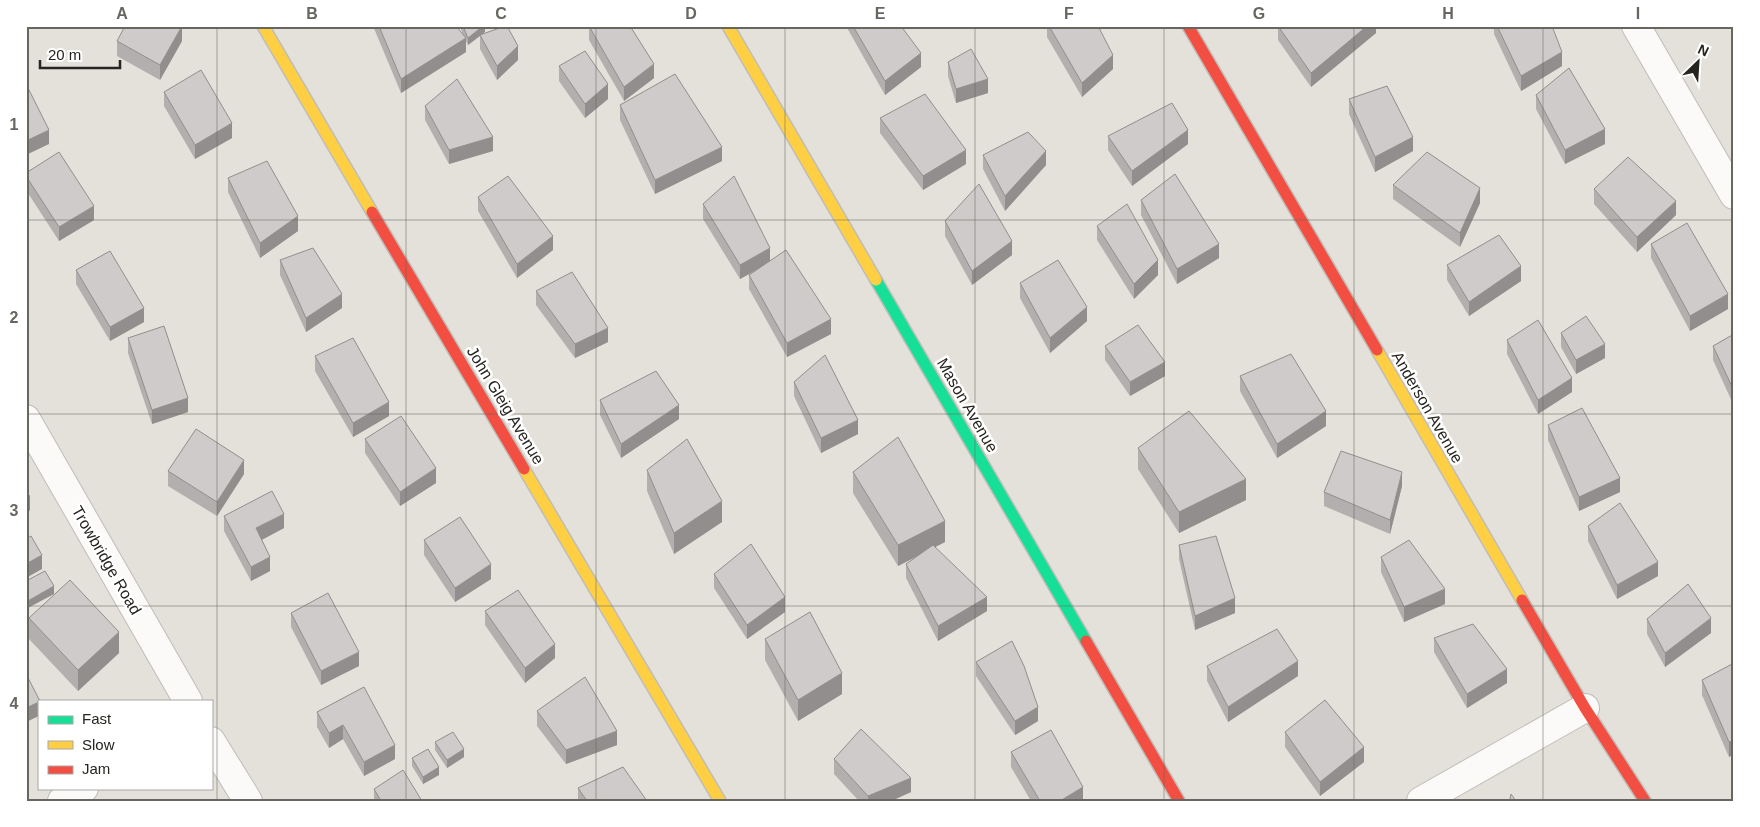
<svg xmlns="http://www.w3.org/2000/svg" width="1760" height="827" viewBox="0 0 1760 827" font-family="Arial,sans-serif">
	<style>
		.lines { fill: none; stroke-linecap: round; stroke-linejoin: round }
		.street-casing { stroke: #bfbdb8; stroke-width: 30 }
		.fast-casing { stroke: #bfbdb8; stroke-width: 14 }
		.slow-casing { stroke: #bfbdb8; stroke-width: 14 }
		.jam-casing { stroke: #bfbdb8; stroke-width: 14 }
		.street { stroke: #fbfaf9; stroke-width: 28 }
		.fast { stroke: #16e098; stroke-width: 11 }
		.slow { stroke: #ffcf43; stroke-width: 11 }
		.jam { stroke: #f24e42; stroke-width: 11 }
		.wall { fill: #b2afae }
		.shaded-wall { fill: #918e8d }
		.building { fill: #cfcbca; stroke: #918e8d }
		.grid { fill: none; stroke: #686660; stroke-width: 1; stroke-opacity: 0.55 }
		.labels { text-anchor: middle; stroke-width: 5; stroke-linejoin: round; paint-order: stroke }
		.street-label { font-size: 16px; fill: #26241f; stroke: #fff }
		.neatline { fill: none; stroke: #686660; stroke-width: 2 }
		.grid-label { font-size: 16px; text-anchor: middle; font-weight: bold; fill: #686660 }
	</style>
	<rect width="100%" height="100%" fill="#e3e1da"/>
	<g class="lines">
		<g class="street-casing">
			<path id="street" d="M1636,26L1734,195
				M26,419L188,701
				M211,741L248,801
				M62,801L84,788
				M1421,801L1585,708"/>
		</g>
		<g class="fast-casing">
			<path id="fast" d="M876,280L1086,641"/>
		</g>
		<g class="slow-casing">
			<path id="slow" d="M263,26L372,212
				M728,26L876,280
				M1377,350L1522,600
				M524,469L720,801"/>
		</g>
		<g class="jam-casing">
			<path id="jam" d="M1188,26L1377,350
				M372,212L524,469
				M1522,600L1585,708L1645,801
				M1086,641L1179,801"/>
		</g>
		<use href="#street" class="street"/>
		<use href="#fast" class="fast"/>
		<use href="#slow" class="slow"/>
		<use href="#jam" class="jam"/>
	</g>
	<path class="wall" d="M373,26H456L463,35L460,26H485V32L481,35L518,60L497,80L480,49V36L468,45L466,41V52L401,93Z
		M589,26H630L654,78L624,101L589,40Z
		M846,26H901L921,67L885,95Z
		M1047,26H1098L1113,69L1082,97L1047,37Z
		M1278,26H1376V33L1311,87L1278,40Z
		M1494,26H1552L1562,66L1521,91L1494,34Z
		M117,41H182L160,80L117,56Z
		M948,62L988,93L956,103L948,76Z
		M559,66L608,99L585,118L559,81Z
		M164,92L232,138L195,159L164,106Z
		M1536,95L1605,144L1565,164L1536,109Z
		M1349,99L1413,151L1375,172L1349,114Z
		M620,105L722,161L655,194L620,120Z
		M425,106L493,151L449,164L425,120Z
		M880,118L966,164L923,190L880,133Z
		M1108,136L1188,144L1132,186L1108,150Z
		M983,155L1046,165L1005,211L983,169Z
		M26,173L94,220L59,241L26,190Z
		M228,178L298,231L260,258L228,192Z
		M1393,185L1480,203L1460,247L1393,199Z
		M1594,189L1676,215L1637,252L1594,204Z
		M478,197L553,250L517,278L478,211Z
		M1141,200L1219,258L1177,284L1141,215Z
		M703,204L770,261L831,334L787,357L749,289V275L755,271L740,279L703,219Z
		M945,221L1012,255L972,285L945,236Z
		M1097,226L1158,275L1134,299L1097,240Z
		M1651,244L1728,309L1690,331L1651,258Z
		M280,260L342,308L306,332L280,275Z
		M1447,265L1521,281L1469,316L1447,280Z
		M76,270L144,322L110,341L76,284Z
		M1020,283L1087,321L1050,353L1020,298Z
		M536,291L608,342L575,358L536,305Z
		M1561,333L1605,358L1576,374L1561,347Z
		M1734,334V406L1713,360V346Z
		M128,338L188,412L152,424L128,353Z
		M1507,340L1572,392L1538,414L1507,354Z
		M1105,346L1165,376L1130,396L1105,360Z
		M315,356L389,416L353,437L315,371Z
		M1240,376L1326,426L1277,458L1240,391Z
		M794,382L858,434L821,453L794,396Z
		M600,400L679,419L621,458L600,415Z
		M1548,425L1620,492L1579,511L1548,440Z
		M365,439L436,483L400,506L365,453Z
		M1138,448L1246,500L1179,533L1138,469Z
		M647,470L722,522L674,554L647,491Z
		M168,471L244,474L217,516L168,486Z
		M853,472L945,542L935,547L987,611L938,641L906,578V564L921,554L898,566L853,493Z
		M1402,486L1390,534L1324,506V492Z
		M224,516L284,528L261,540L270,571L251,581L224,531Z
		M1588,526L1658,576L1617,599L1588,541Z
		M424,540L491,579L455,602L424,555Z
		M1179,545L1235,613L1195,630L1179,559Z
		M1381,557L1445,604L1404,622L1381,572Z
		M714,574L785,612L747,639L714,588Z
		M485,611L555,658L525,683L485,625Z
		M291,613L359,666L321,685L291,627Z
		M29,618L119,653L78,691L29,639Z
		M1647,619L1711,633L1665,667L1647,634Z
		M1434,638L1507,683L1467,708L1434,652Z
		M765,639L842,694L798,721L765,660Z
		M976,662L1038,721L1015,735L976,676Z
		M1734,663V754L1729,757L1702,695V680Z
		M1207,666L1298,676L1228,722L1207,681Z
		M364,687L395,759L364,776L343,739L329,748L317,727V712Z
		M537,711L617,745L566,764L537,726Z
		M1285,732L1364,762L1320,796L1285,747Z
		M435,742L464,757L447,768L435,750Z
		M1011,752L1083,801H1031L1011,767Z
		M412,758L439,775L423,784L412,766Z
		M834,759L911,792L891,801H859L834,774Z
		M578,788L647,801H578Z
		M374,789L422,801H374Z"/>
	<path class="shaded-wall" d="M182,26V41L160,80V65Z
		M483,26H485V32L468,45V38Z
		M1367,26H1376V33L1311,87V73Z
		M466,38V52L401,93V79Z
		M518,46V60L497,80V66Z
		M1562,52V66L1521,91V76Z
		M921,53V67L885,95V81Z
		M1113,55V69L1082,97V83Z
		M654,64V78L624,101V87Z
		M988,79V93L956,103V89Z
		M608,84V99L585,118V104Z
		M232,123V138L195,159V145Z
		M1605,129V144L1565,164V150Z
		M49,130V144L26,155V141Z
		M1188,130V144L1132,186V171Z
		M493,137V151L449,164V150Z
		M1413,137V151L1375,172V157Z
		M722,147V161L655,194V180Z
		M966,150V164L923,190V176Z
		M1046,151V165L1005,211V196Z
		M1480,188V203L1460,247V233Z
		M1676,201V215L1637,252V237Z
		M94,206V220L59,241V227Z
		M298,216V231L260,258V243Z
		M553,236V250L517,278V264Z
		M1012,241V255L972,285V271Z
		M1219,244V258L1177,284V269Z
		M770,248V262L740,279V265Z
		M1158,260V275L1134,299V284Z
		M1521,266V281L1469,316V302Z
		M342,294V308L306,332V318Z
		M1728,294V309L1690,331V316Z
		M1087,307V321L1050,353V338Z
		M144,308V322L110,341V327Z
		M831,319V334L787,357V343Z
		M608,328V342L575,358V344Z
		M1605,344V358L1576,374V360Z
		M1165,362V376L1130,396V382Z
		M1572,378V392L1538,414V400Z
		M188,398V412L152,424V410Z
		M389,402V416L353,437V423Z
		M679,405V419L621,458V444Z
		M1326,411V426L1277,458V444Z
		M858,420V434L821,453V438Z
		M244,460V474L217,516V502Z
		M436,468V483L400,506V492Z
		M1402,472V486L1390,534V520Z
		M1620,478V492L1579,511V497Z
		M1246,479V500L1179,533V512Z
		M30,496V510L26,516V502Z
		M722,501V522L674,554V533Z
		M284,514V528L256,543V528Z
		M945,521V542L898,566V545Z
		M42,555V569L26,578V564Z
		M270,557V571L251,581V567Z
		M1658,562V576L1617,599V585Z
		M491,564V579L455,602V588Z
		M54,586V594L26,609V602Z
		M1445,589V604L1404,622V607Z
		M785,597V612L747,639V625Z
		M987,597V611L938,641V626Z
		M1235,598V613L1195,630V616Z
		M1711,618V633L1665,667V653Z
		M119,632V653L78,691V670Z
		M555,644V658L525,683V668Z
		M359,652V666L321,685V671Z
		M1298,661V676L1228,722V707Z
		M1507,669V683L1467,708V694Z
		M842,673V694L798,721V700Z
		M39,702V716L26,722V708Z
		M1038,707V721L1015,735V721Z
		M343,725V739L329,748V733Z
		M617,731V745L566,764V750Z
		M1734,740V754L1729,757V742Z
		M395,745V759L364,776V762Z
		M1364,747V762L1320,796V782Z
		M464,749V757L447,768V760Z
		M439,767V775L423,784V777Z
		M911,778V792L891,801H868V796Z
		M1083,787V801H1060Z"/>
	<path class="building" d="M125,26H182L160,65L117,41Z
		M379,26H456L466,38L401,79Z
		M463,26H483L468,38Z
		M505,26H507L518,46L497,66L480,35Z
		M589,26H630L654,64L624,87Z
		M853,26H901L921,53L885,81Z
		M1049,26H1098L1113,55L1082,83Z
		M1278,26H1367L1311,73Z
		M1497,26H1552L1562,52L1521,76Z
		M971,49L988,79L956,89L948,62Z
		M585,51L608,84L585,104L559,66Z
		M1569,68L1605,129L1565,150L1536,95Z
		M201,70L232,123L195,145L164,92Z
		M675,74L722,147L655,180L620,105Z
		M457,79L493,137L449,150L425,106Z
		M26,84L49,130L26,141Z
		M1387,86L1413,137L1375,157L1349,99Z
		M925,94L966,150L923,176L880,118Z
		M1172,103L1188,130L1132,171L1108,136Z
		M1028,132L1046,151L1005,196L983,155Z
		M59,152L94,206L59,227L26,176V173Z
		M1427,152L1480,188L1460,233L1393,185Z
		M1628,157L1676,201L1637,237L1594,189Z
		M267,161L298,216L260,243L228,178Z
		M1175,174L1219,244L1177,269L1141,200Z
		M508,176L553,236L517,264L478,197Z
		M734,176L770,248L740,265L703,204Z
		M979,184L1012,241L972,271L945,221Z
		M1127,204L1158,260L1134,284L1097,226Z
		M1687,223L1728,294L1690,316L1651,244Z
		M1499,235L1521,266L1469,302L1447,265Z
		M313,248L342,294L306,318L280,260Z
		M786,250L831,319L787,343L749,275Z
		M110,251L144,308L110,327L76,270Z
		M1058,260L1087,307L1050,338L1020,283Z
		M572,272L608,328L575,344L536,291Z
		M1586,316L1605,344L1576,360L1561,333Z
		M1538,320L1572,378L1538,400L1507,340Z
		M1138,325L1165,362L1130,382L1105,346Z
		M164,326L188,398L152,410L128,338Z
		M1734,334V391L1713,346Z
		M353,338L389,402L353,423L315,356Z
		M1291,354L1326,411L1277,444L1240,376Z
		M825,355L858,420L821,438L794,382Z
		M656,371L679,405L621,444L600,400Z
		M1582,408L1620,478L1579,497L1548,425Z
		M1189,411L1246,479L1179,512L1138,448Z
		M401,416L436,468L400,492L365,439Z
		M196,429L244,460L217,502L168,471Z
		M898,437L945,521L898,545L853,472Z
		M687,439L722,501L674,533L647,470Z
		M1341,451L1402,472L1390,520L1324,492Z
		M272,491L284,514L256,528L270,557L251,567L224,516Z
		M26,494L30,496L26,502Z
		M1620,503L1658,562L1617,585L1588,526Z
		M460,517L491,564L455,588L424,540Z
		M31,536L42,555L26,564V539Z
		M1216,536L1235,598L1195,616L1179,545Z
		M1409,540L1445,589L1404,607L1381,557Z
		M751,544L785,597L747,625L714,574Z
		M933,545L987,597L938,626L906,564Z
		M45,571L54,586L26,602V581Z
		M70,580L119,632L78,670L29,618Z
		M1688,584L1711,618L1665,653L1647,619Z
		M518,590L555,644L525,668L485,611Z
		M328,593L359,652L321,671L291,613Z
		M810,612L842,673L798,700L765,639Z
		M1473,624L1507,669L1467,694L1434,638Z
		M1277,629L1298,661L1228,707L1207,666Z
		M1012,641L1024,666L1038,707L1015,721L976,662Z
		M1734,663V740L1729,742L1702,680Z
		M26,674L40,701H39V702L26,708Z
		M585,677L617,731L566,750L537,711Z
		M364,687L395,745L364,762L343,725L329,733L317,712Z
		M1325,700L1364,747L1320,782L1285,732Z
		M861,729L911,778L868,796L834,759Z
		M1051,730L1083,787L1060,801H1040L1011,752Z
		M453,732L464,749L447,760L435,742Z
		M428,749L439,767L423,777L412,758Z
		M623,767L647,801H587L578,788Z
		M403,770L422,801H381L374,789Z
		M1511,794L1516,801H1508L1510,799Z"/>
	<path class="grid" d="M217,26V801M406,26V801M596,26V801M785,26V801M975,26V801M1164,26V801M1354,26V801M1543,26V801M26,220H1734M26,414H1734M26,606H1734"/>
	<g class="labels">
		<g class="street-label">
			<text transform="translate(506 405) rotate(59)" y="6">John Gleig Avenue</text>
			<text transform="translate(968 405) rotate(60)" y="6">Mason Avenue</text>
			<text transform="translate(1428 407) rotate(60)" y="6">Anderson Avenue</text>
			<text transform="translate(107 560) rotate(60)" y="6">Trowbridge Road</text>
		</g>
	</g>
	<rect width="1760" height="827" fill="none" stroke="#ffffff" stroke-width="55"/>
	<rect x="38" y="700" width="175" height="90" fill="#ffffff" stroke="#a8a7a5"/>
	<rect x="48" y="716" width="25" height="8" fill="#16e098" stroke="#a8a7a5"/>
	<text x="82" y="724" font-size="15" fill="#26241f">Fast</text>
	<rect x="48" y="741" width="25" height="8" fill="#ffcf43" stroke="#a8a7a5"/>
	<text x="82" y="750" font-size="15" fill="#26241f">Slow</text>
	<rect x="48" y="766" width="25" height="8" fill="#f24e42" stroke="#a8a7a5"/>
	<text x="82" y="774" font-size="15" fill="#26241f">Jam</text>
	<g transform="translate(1698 62) rotate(25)" stroke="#ffffff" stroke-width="4" paint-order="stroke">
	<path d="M0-4L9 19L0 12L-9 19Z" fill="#26241f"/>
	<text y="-8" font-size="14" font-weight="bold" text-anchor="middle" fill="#26241f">N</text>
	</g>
	<path d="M40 60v8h80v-8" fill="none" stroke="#26241f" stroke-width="2.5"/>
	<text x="48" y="60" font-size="15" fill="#26241f" stroke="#ffffff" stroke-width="4" paint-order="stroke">20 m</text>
	<rect x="28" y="28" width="1704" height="772" class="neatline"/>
	<g class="grid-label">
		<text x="122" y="19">A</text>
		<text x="312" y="19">B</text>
		<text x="501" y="19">C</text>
		<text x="691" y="19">D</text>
		<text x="880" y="19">E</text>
		<text x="1069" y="19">F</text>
		<text x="1259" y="19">G</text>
		<text x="1448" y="19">H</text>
		<text x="1638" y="19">I</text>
		<text x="14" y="130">1</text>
		<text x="14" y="323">2</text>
		<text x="14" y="516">3</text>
		<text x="14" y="709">4</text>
	</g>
</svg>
